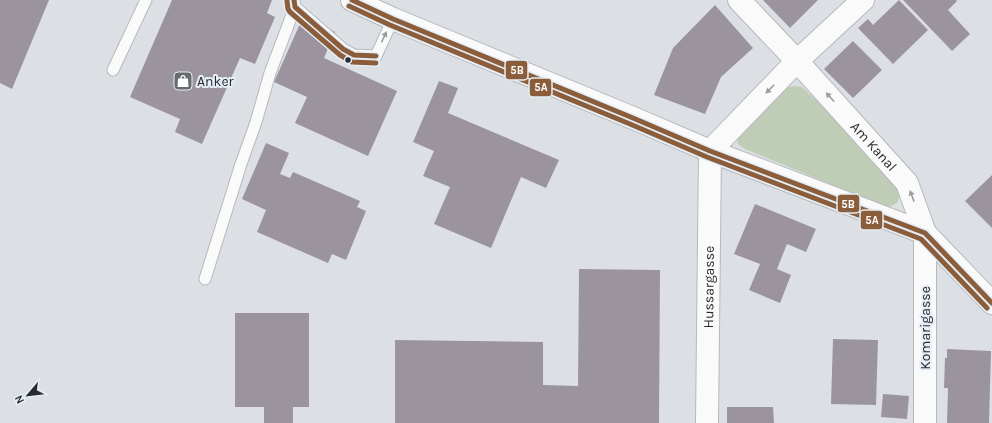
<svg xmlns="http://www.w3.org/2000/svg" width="992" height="423" viewBox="0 0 992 423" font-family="Karla,sans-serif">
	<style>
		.green { fill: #bfccb6 }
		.building { fill: #9b949e }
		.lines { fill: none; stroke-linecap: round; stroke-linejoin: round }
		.lane-casing { stroke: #b5b8bc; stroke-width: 13 }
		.street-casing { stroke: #b5b8bc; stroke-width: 24 }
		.lane { stroke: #fafafb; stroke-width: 11 }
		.street { stroke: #fafafb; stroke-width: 22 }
		.bus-1-casing { stroke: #e5eef6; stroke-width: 8 }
		.bus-2-casing { stroke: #e5eef6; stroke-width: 8 }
		.bus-1 { stroke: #8b5d3b; stroke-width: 5 }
		.bus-2 { stroke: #8b5d3b; stroke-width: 5 }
		.oneway { fill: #9c9d9f }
		.bus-dot { fill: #282b2e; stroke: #e5eef6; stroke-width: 1.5 }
		.labels { text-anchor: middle; stroke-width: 4; stroke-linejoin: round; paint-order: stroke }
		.poi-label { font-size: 14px; fill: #282b2e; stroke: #e5eef6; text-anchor: start }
		.street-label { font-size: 14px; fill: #282b2e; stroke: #e5eef6 }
		.line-badge { stroke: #e5eef6; stroke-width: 1.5 }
		.badge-label { font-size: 11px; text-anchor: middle; font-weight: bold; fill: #fff }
	</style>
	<rect width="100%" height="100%" fill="#dce0e5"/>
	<path class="green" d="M794,86L802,87L866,148L892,175L900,195L897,203L889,207L884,206L745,149L738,144L737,137L783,88Z"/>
	<path class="building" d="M0,0H49L12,89L0,83Z
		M172,0H272L267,13L275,17L255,64L240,58L202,144L175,132L180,119L130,97Z
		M763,0H818L790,28Z
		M899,0L928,30L893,64L858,28L868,19L873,25Z
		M903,0H956L957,1L948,10L970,34L952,51Z
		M715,5L753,48L721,77L705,114L654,95L673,48Z
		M303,17L335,32L324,58L397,91L368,156L295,123L307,97L274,82Z
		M853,41L882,70L853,98L824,69Z
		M439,81L458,88L448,113L559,160L546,188L521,177L491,248L434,224L450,187L423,176L434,151L413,142Z
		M266,143L289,153L280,174L290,178L293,172L360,201L357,207L366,211L346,260L332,254L328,263L257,232L266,210L242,199Z
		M992,175V228L965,201Z
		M755,204L816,229L806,252L787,244L777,269L791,275L780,303L749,290L760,264L734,254Z
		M579,269L660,270L659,423H395V340L543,342V385L578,386Z
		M235,313H309V407H293V423H264V407H235Z
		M833,339L878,340L876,405L831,404Z
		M947,349L991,351L989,423H947L948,388H944L945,358H947Z
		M883,394L909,396L907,419L881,417Z
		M727,407H773L774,423H727Z"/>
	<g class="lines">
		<g class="lane-casing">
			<path id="lane" d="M294,1L295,7L343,49L354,55L376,56L393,19
				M113,70L146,0
				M205,279L241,164L256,122L270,73L295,7"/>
		</g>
		<g class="street-casing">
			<g id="street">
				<path d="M352,0L393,19L633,118L710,151L925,233"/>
				<path id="s1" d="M739,0L797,61L907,183L925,233L992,303"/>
				<path id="s2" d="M707,423L710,151L797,61L863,0"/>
				<path d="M925,423V233"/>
			</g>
		</g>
		<use href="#lane" class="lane"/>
		<use href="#street" class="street"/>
		<g class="bus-1-casing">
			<path id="bus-1" d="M294,0L295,7L343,49L354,55L376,56
				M352,0L393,19L633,118L710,151L925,233L992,303"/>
		</g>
		<g class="bus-2-casing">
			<path id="bus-2" d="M287,1L288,9L290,12L340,55L352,62L376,63
				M349,6L390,25L630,124L707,157L921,239L987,308"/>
		</g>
		<use href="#bus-1" class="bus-1"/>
		<use href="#bus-2" class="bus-2"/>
	</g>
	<defs><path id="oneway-solid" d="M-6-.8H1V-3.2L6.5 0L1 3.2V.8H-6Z"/></defs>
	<g class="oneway">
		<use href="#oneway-solid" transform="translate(384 37) rotate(-65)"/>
		<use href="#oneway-solid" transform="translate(770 89) rotate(134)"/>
		<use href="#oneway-solid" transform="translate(830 97) rotate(-132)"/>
		<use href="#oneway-solid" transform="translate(912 196) rotate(-110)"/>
	</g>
	<defs>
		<g id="shop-square" transform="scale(1)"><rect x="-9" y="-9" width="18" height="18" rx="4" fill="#676a6e" stroke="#e5eef6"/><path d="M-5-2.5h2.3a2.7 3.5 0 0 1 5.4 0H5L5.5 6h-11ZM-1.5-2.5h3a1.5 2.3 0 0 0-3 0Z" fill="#fff"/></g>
	</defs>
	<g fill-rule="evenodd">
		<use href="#shop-square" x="183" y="81"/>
	</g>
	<circle class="bus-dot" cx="348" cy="60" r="3.5"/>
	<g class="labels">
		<g class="poi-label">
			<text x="197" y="86">Anker</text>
		</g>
		<g class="street-label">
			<text dy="5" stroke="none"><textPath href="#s1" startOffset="199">Am Kanal</textPath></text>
			<text dy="5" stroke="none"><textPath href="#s2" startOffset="136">Hussargasse</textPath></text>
			<text transform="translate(925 328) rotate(-90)" y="5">Komarigasse</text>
		</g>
	</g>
	<g class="line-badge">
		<rect x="505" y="60" width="23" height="20" rx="4" fill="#8b5d3b"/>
		<rect x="529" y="78" width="23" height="19" rx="4" fill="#8b5d3b"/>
		<rect x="837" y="194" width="23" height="19" rx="4" fill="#8b5d3b"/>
		<rect x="860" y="210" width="23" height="20" rx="4" fill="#8b5d3b"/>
	</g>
	<g class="badge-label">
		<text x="517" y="74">5B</text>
		<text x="541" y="91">5A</text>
		<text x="848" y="208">5B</text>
		<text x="872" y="224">5A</text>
	</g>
	<g transform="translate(28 395) rotate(242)" stroke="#e5eef6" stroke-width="3" paint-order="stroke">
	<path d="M0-3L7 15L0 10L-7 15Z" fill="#282b2e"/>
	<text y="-6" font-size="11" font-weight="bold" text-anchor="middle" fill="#282b2e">N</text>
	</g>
</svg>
